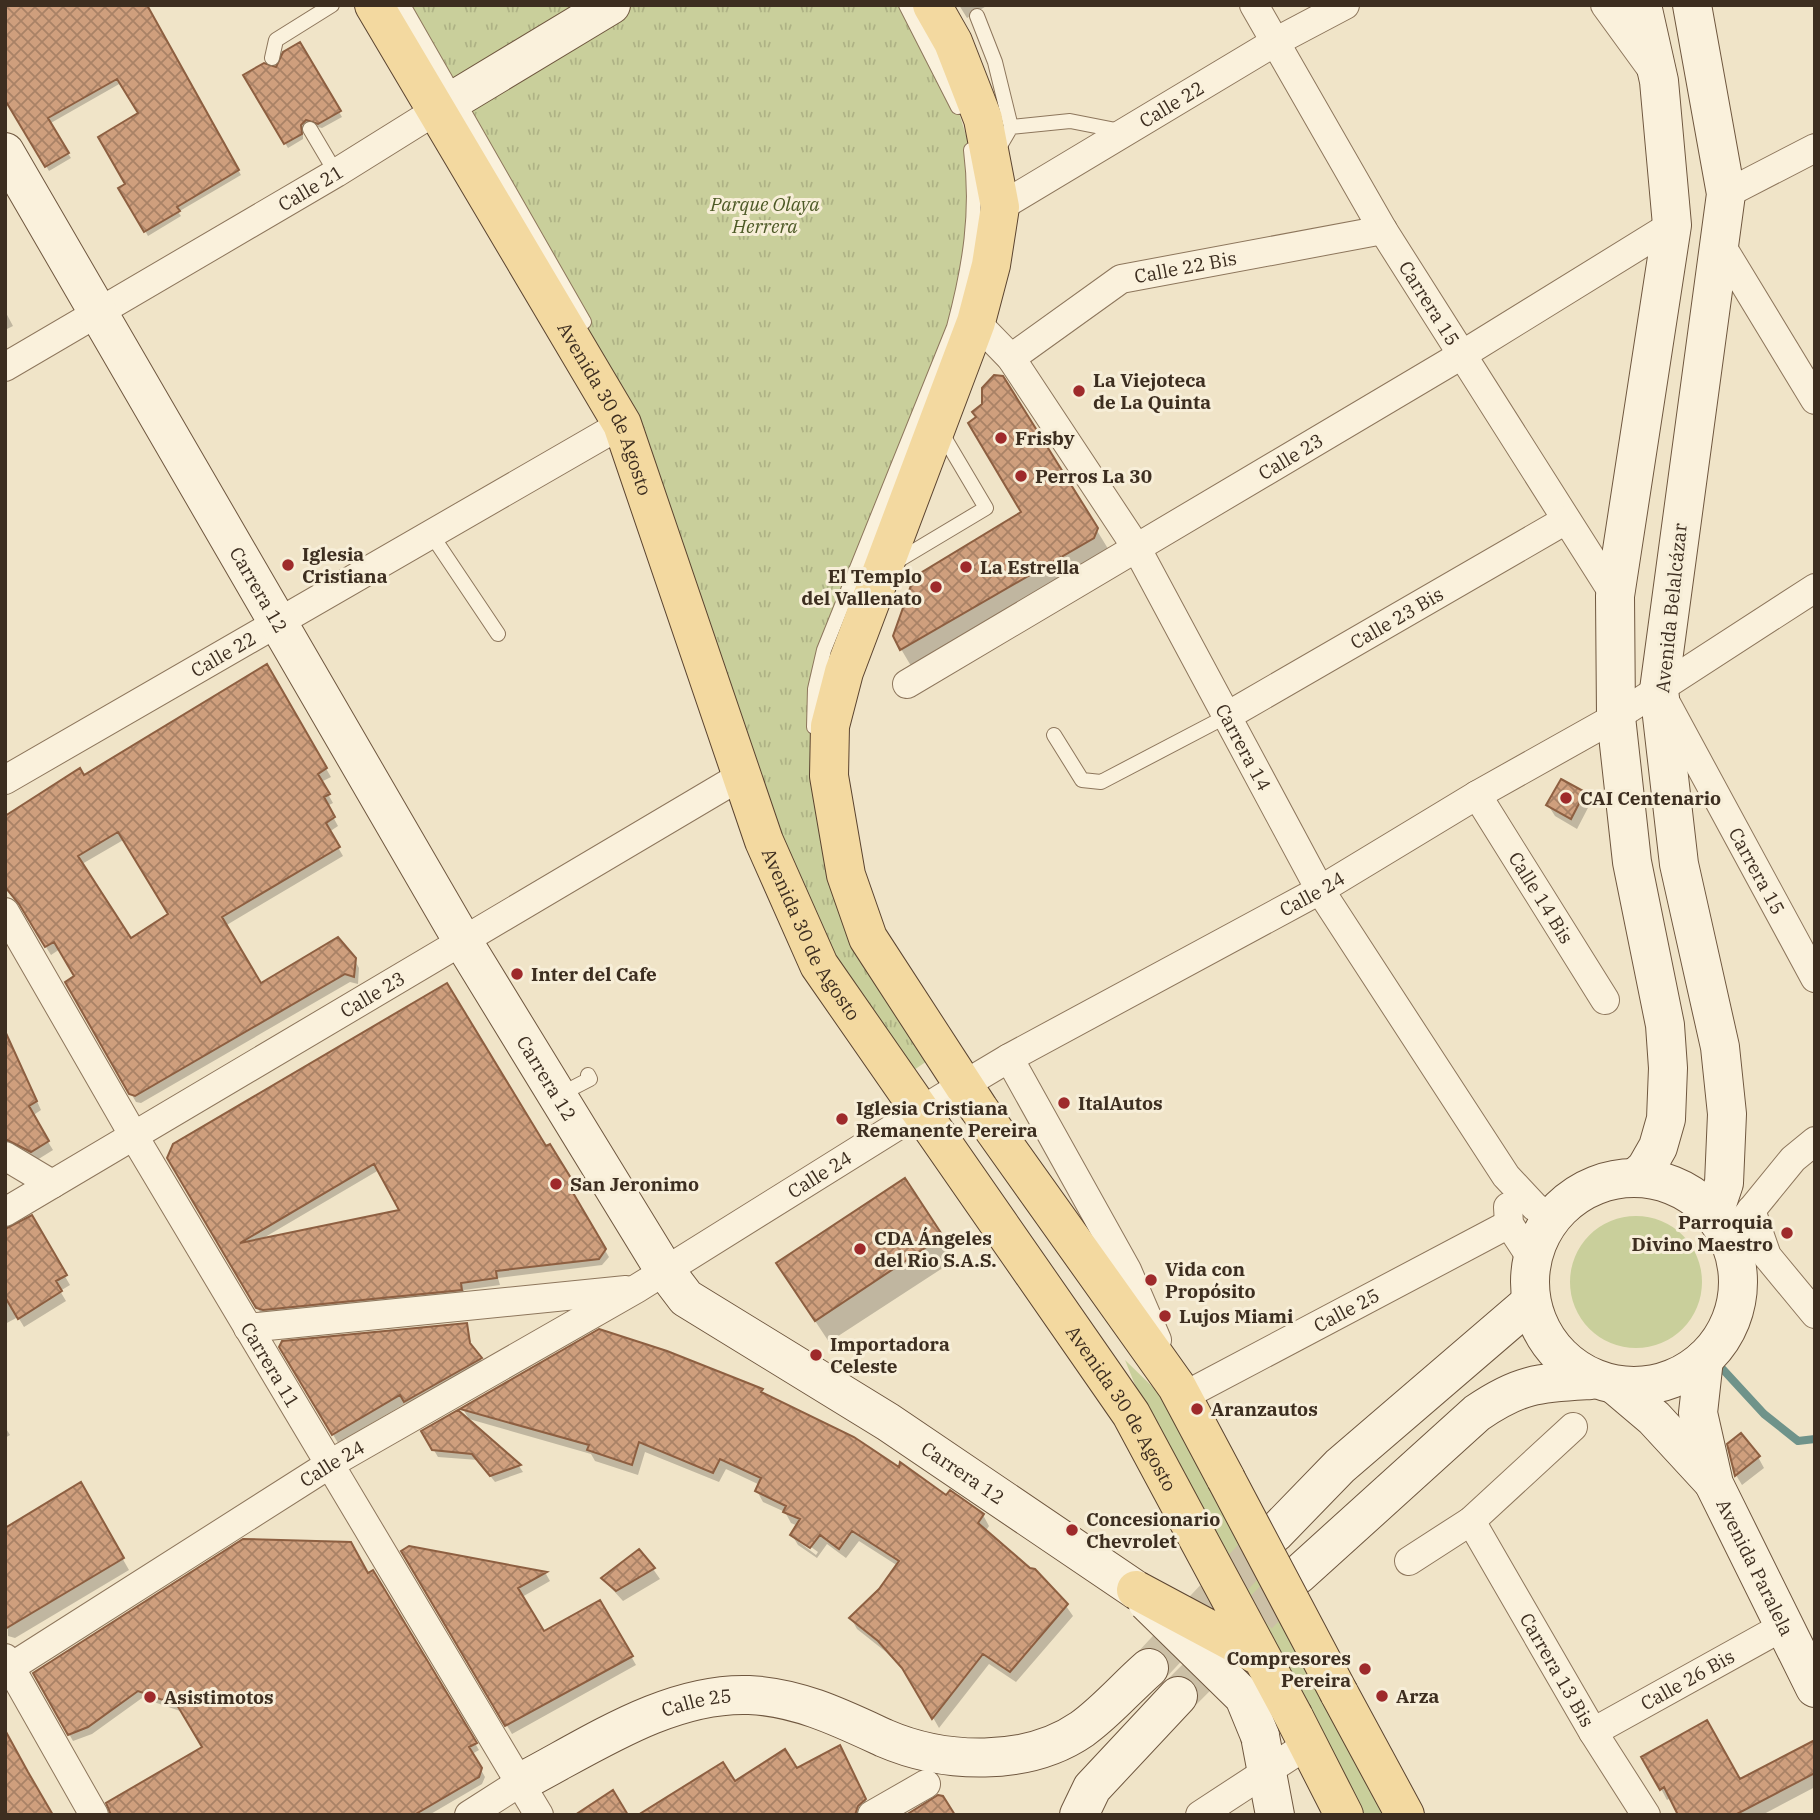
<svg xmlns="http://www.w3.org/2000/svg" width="1820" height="1820" viewBox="0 0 1820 1820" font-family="'IBM Plex Serif',serif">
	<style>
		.grass { fill: #c9cf9b }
		.park { fill: url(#park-tufts) }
		.shadow { fill: #0003; fill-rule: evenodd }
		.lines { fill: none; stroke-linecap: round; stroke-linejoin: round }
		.stream { stroke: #6f938a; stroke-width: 8 }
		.building { fill: url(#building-cross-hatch); stroke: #8d5f41; stroke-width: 2; fill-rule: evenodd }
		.secondary-tunnel { stroke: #ccc0a6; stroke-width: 38; stroke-dasharray: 38 19; stroke-linecap: butt }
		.lane-casing { stroke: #8d765c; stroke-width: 16 }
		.street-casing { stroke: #8d765c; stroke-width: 30 }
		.secondary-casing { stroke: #6f573f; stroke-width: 40 }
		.primary-casing { stroke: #5b4430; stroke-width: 40 }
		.lane { stroke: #faf1dc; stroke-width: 14 }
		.street { stroke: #faf1dc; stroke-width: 28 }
		.secondary { stroke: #faf1dc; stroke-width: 38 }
		.primary { stroke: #f3d9a0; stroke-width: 38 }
		.secondary-bridge-casing { stroke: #6f573f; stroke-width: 40; stroke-linecap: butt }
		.primary-bridge-casing { stroke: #5b4430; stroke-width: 40; stroke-linecap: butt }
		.secondary-bridge { stroke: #faf1dc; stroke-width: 38 }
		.primary-bridge { stroke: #f3d9a0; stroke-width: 38 }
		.poi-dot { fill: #9e2a2b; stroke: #f7eed8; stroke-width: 2.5 }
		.labels { text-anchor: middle; stroke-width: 6; stroke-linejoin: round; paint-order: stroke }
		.street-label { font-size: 19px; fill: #3d2e20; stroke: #f7eed8 }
		.park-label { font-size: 19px; font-style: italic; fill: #4d5a26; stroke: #f7eed8 }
		.poi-label { font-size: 19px; font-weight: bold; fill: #3d2e20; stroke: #f7eed8; text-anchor: start }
	</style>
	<defs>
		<pattern id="park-tufts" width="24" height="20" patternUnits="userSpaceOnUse" patternTransform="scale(1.75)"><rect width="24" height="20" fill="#c9cf9b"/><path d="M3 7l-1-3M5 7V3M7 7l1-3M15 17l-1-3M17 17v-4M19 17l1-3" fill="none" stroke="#aeb285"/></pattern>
		<pattern id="building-cross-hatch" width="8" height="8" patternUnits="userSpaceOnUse" patternTransform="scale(1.75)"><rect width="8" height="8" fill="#cf9f7d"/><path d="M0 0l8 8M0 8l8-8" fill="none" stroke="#a98266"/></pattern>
	</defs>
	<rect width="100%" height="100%" fill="#f0e4c8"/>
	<path class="grass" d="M1570 1282a66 66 0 1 1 132 0a66 66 0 1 1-132 0Z
		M1125,1360L1163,1397L1387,1815H1359L1144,1407Z"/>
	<path class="park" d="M403,5H906L952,91L971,151L968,272L824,650L812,771L930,1059L911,1072L832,958L801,891L640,421Z"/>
	<path class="shadow" d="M145,5L241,175L178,212L181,216L148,236L121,188L127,184L140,114L121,83L49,124L71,158L49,171L5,96Z
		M959,5H988L967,18Z
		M299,45L342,117L322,128L309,125L303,130V139L288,148L245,76L276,69Z
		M5,311L13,326L5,330Z
		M1096,529L1110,552L914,671L901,649Z
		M266,667L331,777L321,782L333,803L327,806L338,826L329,832L343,856L225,926L260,986L354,959L359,968L358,984L350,982L141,1103L136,1102L67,983L77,976L60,949L51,955L5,882L55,788L54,785L80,770L84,777ZM125,839L171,915L131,941L82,864Z
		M1584,793L1590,804L1577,829L1555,816L1548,805Z
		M5,1054L23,1071L41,1110L32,1116L53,1150L37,1160L5,1145Z
		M549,1147L577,1190L571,1194L609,1257L602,1265L498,1278L500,1285L464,1290L465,1296L261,1314L169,1158ZM379,1170L402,1212L260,1240Z
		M905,1180L955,1260L829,1342L792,1286Z
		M31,1218L70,1285L60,1291L66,1301L24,1327L18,1317L5,1324V1230Z
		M466,1325L473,1350L486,1367L410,1410L406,1403L338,1443L281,1347Z
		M762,1391L765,1396L983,1515L989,1526L985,1532L1066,1606L1073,1616L1016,1682L989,1664L939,1728L911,1679L886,1652L857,1629L851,1618L881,1590L898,1566L859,1541L846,1558L827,1544L817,1558L798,1545L792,1535L798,1526L791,1523L785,1512L763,1502L757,1491L760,1485L726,1469L719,1482L645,1452L638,1475L595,1461L591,1454L469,1419L463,1409ZM799,1538L818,1552L816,1555L799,1542Z
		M458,1412L519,1466L523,1472L495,1482L478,1460L438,1457L423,1432Z
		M5,1427L10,1435L5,1438Z
		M1729,1445L1758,1457L1764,1468L1742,1485L1736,1475Z
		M80,1484L129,1570L15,1638L8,1636L5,1529Z
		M409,1548L546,1574L550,1581L522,1597L544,1633L600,1602L636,1665L512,1734L403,1552Z
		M653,1569L660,1579L623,1601L603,1579Z
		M373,1572L479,1750L472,1754L485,1777L482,1784L429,1815H257L204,1748L183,1712L142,1698L92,1734L73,1741L35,1674Z
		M845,1756L870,1810L864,1815H640L734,1784Z
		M1815,1756V1787L1762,1815H1680L1671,1798L1667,1800L1644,1757L1740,1782Z"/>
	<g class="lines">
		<path class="stream" d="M1717,1363L1764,1414L1798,1441L1815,1439"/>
	</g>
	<path class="building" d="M5,5H147L239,170L177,207L180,211L144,232L118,188L125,184L98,137L138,113L117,79L48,118L69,153L45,167L5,100Z
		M300,42L341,111L318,124L306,120L301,125L302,134L284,144L243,75L264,63L276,67L283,52Z
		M994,375L1003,376L1098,528L1094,538L900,650L893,636L914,577L1021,512L968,423L976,417L972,412L982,404V388Z
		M267,664L327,768L318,774L330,794L324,797L335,817L326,823L340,847L222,917L261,983L338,937L356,958L354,977L345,974L135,1096L129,1094L65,982L74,976L54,942L45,947L19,904L5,887V816L80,768L84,775ZM118,832L168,914L131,938L78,856Z
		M1561,779L1585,792L1571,819L1546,805Z
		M447,983L546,1146L550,1144L574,1183L569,1186L606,1249L599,1259L496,1271L497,1278L461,1283L462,1290L263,1310L256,1308L167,1158L173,1144ZM374,1164L399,1210L240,1243Z
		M5,1031L37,1101L29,1106L49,1141L31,1152L5,1139Z
		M905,1178L943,1236L815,1321L776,1263Z
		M32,1215L67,1275L56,1281L62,1291L18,1319L5,1297V1229Z
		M467,1323L470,1343L482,1358L404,1402L400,1395L332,1435L279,1347L282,1341Z
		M599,1329L667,1351L763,1389L761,1392L854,1437L899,1467L900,1462L946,1495L950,1490L984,1514L978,1523L1030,1568L1035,1569L1068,1604L1010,1672L983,1654L932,1719L902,1668L878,1641L849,1618L879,1589L899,1561L852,1531L839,1549L820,1535L810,1548L790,1535L800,1519L783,1512L786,1506L755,1491L761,1478L720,1459L713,1473L639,1442L632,1465L587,1450L589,1445L460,1409Z
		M458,1410L521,1465L490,1476L472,1454L432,1450L421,1431Z
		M1741,1433L1760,1456L1735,1476L1727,1444Z
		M81,1482L124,1558L5,1629V1528Z
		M243,1539L351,1542L368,1573L373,1570L477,1743L469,1747L482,1768L479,1777L414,1815H111L106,1803L202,1747L177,1705L138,1691L88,1727L68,1735L33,1673Z
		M409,1546L547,1572L518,1588L544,1631L600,1600L633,1656L505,1726L401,1551Z
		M639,1549L655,1568L616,1591L601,1578Z
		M1707,1720L1740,1779L1815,1740V1773L1735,1815H1678L1664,1787L1660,1790L1641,1757Z
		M5,1730L28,1772L53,1815H5Z
		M840,1745L866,1799L858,1806L855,1815H638L723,1762L735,1781L785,1749L797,1768Z
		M613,1790L628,1815H575Z
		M938,1795L943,1796L955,1815H906Z"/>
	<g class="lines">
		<path class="secondary-tunnel" d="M1149,1668L1275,1533
			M1178,1696L1298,1575"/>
		<g class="lane-casing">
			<path id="lane" d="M403,5L584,322
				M906,5L958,107
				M977,16L995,62L1011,127L997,151
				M272,58L276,40L332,5
				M1011,127L1070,121L1121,131
				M310,129L336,173
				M431,534L498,634
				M894,563L986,508L941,432
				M814,727L815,689L824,650L954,327C970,267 979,212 971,150
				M1054,735L1082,780L1101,782L1227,716
				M559,1095L590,1079L588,1075"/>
		</g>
		<g class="street-casing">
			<g id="street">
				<path id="s1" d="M1254,5L1383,230L1615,596"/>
				<path d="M1605,5L1653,71"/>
				<path d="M1726,194L1815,148"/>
				<path id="s2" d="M1000,207L1275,42L1345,5"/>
				<path d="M1721,245L1815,400"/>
				<path id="s3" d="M976,322L1011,358L1136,547L1320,890L1506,1176L1535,1207L1554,1218"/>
				<path id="s4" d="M1011,358L1121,279L1383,230"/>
				<path id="s5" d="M5,367L336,173L437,110"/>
				<path id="s6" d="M907,684L1460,356L1672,225"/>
				<path id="s7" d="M1666,703L1815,978"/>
				<path id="s8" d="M1227,716L1566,520"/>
				<path id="s9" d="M5,780L622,424"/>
				<path id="s10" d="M1477,795L1605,1000"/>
				<path id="s11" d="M5,912L135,1138L539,1815"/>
				<path d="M1009,1058L1127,1270L1157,1340"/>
				<path d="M5,1156L52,1184"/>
				<path d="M1508,1207L1509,1224L1530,1256"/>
				<path d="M1751,1210L1767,1256L1815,1314"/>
				<path id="s12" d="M5,1212L741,776"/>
				<path d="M1731,1235L1793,1159L1815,1141"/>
				<path d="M248,1328L626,1290"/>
				<path id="s13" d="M1182,1397L1509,1224"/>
				<path id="s14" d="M1471,1521L1593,1732L1646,1815"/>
				<path d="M1409,1561L1471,1521L1573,1427"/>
				<path d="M5,1658L94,1815"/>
				<path id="s15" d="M11,1667L330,1464L636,1289L942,1098L1009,1058L1320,890L1477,795L1616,717L1815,588"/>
				<path id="s16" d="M1593,1732L1784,1626"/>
				<path d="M469,1815L519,1783"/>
				<path d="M872,1815L926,1784"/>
				<path d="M1200,1815L1307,1745"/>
			</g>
		</g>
		<g class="secondary-casing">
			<g id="secondary">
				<path d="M1692,5L1726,194L1659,690L1679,864L1720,1047L1727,1114L1724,1183L1715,1210"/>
				<path d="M437,110L611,5"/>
				<path id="s17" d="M5,152L462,940L661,1265L686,1298L888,1422L1136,1590"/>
				<circle cx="1634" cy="1282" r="104"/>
				<path d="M1635,1178L1646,1168L1658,1147L1666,1119L1668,1068L1665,1025L1632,862L1616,717L1615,596L1672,225L1659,81L1642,5"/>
				<path id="s18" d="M1704,1359L1698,1413L1714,1484L1815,1688"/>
				<path d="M1615,1385L1654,1418L1713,1482"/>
				<path d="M1275,1533L1340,1466L1531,1302"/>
				<path d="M1298,1575L1477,1413C1521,1383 1539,1383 1591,1380"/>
				<path d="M1260,1736L1275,1815"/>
				<path id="s19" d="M519,1783C589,1747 667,1692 749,1695C798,1697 841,1718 884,1738C944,1764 1027,1767 1082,1729C1106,1712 1127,1687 1149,1668"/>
				<path d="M1079,1815L1092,1788L1178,1696"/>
			</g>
		</g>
		<g class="primary-casing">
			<g id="primary">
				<path id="s20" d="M374,5L622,424L764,841L819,965L1131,1414L1189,1522"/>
				<path d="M932,5L953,42L983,119L1000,207L991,265L976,322L844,672L830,726L829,776L846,875L868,938L979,1109L1177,1387L1226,1479"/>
				<path d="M1339,1693L1405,1815"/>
				<path d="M1294,1717L1344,1815"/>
			</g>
		</g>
		<use href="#lane" class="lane"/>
		<use href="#street" class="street"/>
		<use href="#secondary" class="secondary"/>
		<use href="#primary" class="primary"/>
		<g class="secondary-bridge-casing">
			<path id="secondary-bridge" d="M1147,1602L1244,1697L1260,1736"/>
		</g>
		<g class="primary-bridge-casing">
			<path id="primary-bridge" d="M1226,1479L1339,1693
				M1189,1522L1294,1717
				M1136,1590L1261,1657"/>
		</g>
		<use href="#secondary-bridge" class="secondary-bridge"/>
		<use href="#primary-bridge" class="primary-bridge"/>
	</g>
	<g class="poi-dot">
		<circle cx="1079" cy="391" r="7"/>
		<circle cx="1001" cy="438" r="7"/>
		<circle cx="1021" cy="476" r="7"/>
		<circle cx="288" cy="565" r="7"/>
		<circle cx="966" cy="567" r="7"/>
		<circle cx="936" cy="587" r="7"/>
		<circle cx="1566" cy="798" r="7"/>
		<circle cx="517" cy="974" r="7"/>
		<circle cx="1064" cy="1103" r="7"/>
		<circle cx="842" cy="1119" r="7"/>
		<circle cx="556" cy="1184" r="7"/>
		<circle cx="1787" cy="1233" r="7"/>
		<circle cx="860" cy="1249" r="7"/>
		<circle cx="1151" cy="1280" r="7"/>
		<circle cx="1165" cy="1316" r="7"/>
		<circle cx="816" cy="1355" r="7"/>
		<circle cx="1197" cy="1409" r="7"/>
		<circle cx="1072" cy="1530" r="7"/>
		<circle cx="1365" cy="1669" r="7"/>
		<circle cx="1382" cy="1696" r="7"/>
		<circle cx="150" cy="1697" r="7"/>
	</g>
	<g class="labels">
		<g class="street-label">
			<text dy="7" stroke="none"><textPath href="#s2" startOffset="200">Calle 22</textPath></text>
			<text dy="7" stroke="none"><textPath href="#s5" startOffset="354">Calle 21</textPath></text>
			<text dy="7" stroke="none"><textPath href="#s4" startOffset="201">Calle 22 Bis</textPath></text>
			<text dy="7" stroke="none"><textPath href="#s1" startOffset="346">Carrera 15</textPath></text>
			<text dy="7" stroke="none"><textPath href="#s20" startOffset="466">Avenida 30 de Agosto</textPath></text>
			<text dy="7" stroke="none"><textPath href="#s6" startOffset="446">Calle 23</textPath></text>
			<text dy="7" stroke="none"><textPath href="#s17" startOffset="506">Carrera 12</textPath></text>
			<text transform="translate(1671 608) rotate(-84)" y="7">Avenida Belalcázar</text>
			<text dy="7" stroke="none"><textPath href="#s8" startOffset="196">Calle 23 Bis</textPath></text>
			<text dy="7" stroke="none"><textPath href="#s9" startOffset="252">Calle 22</textPath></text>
			<text dy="7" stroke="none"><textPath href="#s3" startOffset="504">Carrera 14</textPath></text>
			<text dy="7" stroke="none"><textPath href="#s7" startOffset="191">Carrera 15</textPath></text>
			<text dy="7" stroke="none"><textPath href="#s15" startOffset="1514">Calle 24</textPath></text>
			<text dy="7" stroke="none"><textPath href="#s10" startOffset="121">Calle 14 Bis</textPath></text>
			<text dy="7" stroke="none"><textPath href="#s20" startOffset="1032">Avenida 30 de Agosto</textPath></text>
			<text dy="7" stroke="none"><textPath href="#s12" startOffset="427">Calle 23</textPath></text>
			<text dy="7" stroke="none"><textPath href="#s17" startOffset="1073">Carrera 12</textPath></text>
			<text dy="7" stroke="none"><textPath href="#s15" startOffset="947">Calle 24</textPath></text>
			<text dy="7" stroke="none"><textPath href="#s13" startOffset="186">Calle 25</textPath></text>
			<text dy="7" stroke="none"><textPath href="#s11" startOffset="525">Carrera 11</textPath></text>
			<text dy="7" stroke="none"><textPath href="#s20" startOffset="1600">Avenida 30 de Agosto</textPath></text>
			<text dy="7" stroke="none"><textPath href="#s15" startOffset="380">Calle 24</textPath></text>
			<text dy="7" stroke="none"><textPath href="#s17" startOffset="1661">Carrera 12</textPath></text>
			<text dy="7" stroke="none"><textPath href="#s18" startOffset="220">Avenida Paralela</textPath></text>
			<text dy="7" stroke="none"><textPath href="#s14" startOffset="172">Carrera 13 Bis</textPath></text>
			<text dy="7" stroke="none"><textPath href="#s16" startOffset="108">Calle 26 Bis</textPath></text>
			<text dy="7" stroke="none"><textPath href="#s19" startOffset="196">Calle 25</textPath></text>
		</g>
		<g class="park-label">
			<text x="765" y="211">Parque Olaya<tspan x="765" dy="22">Herrera</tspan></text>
		</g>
		<g class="poi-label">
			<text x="1093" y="387">La Viejoteca<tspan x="1093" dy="22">de La Quinta</tspan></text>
			<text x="1015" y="445">Frisby</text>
			<text x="1035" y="483">Perros La 30</text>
			<text x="302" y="561">Iglesia<tspan x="302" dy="22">Cristiana</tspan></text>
			<text x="980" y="574">La Estrella</text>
			<text x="922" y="583" text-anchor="end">El Templo<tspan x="922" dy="22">del Vallenato</tspan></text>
			<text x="1580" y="805">CAI Centenario</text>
			<text x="531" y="981">Inter del Cafe</text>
			<text x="1078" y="1110">ItalAutos</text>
			<text x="856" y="1115">Iglesia Cristiana<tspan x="856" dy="22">Remanente Pereira</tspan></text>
			<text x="570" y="1191">San Jeronimo</text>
			<text x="1773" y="1229" text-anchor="end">Parroquia<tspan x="1773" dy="22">Divino Maestro</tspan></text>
			<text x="874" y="1245">CDA Ángeles<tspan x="874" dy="22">del Rio S.A.S.</tspan></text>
			<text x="1165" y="1276">Vida con<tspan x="1165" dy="22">Propósito</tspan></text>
			<text x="1179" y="1323">Lujos Miami</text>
			<text x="830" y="1351">Importadora<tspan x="830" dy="22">Celeste</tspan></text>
			<text x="1211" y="1416">Aranzautos</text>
			<text x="1086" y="1526">Concesionario<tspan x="1086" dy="22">Chevrolet</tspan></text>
			<text x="1351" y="1665" text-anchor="end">Compresores<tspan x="1351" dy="22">Pereira</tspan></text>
			<text x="1396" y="1703">Arza</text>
			<text x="164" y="1704">Asistimotos</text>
		</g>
	</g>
	<rect width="1820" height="1820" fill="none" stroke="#3d2e20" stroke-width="14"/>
</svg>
